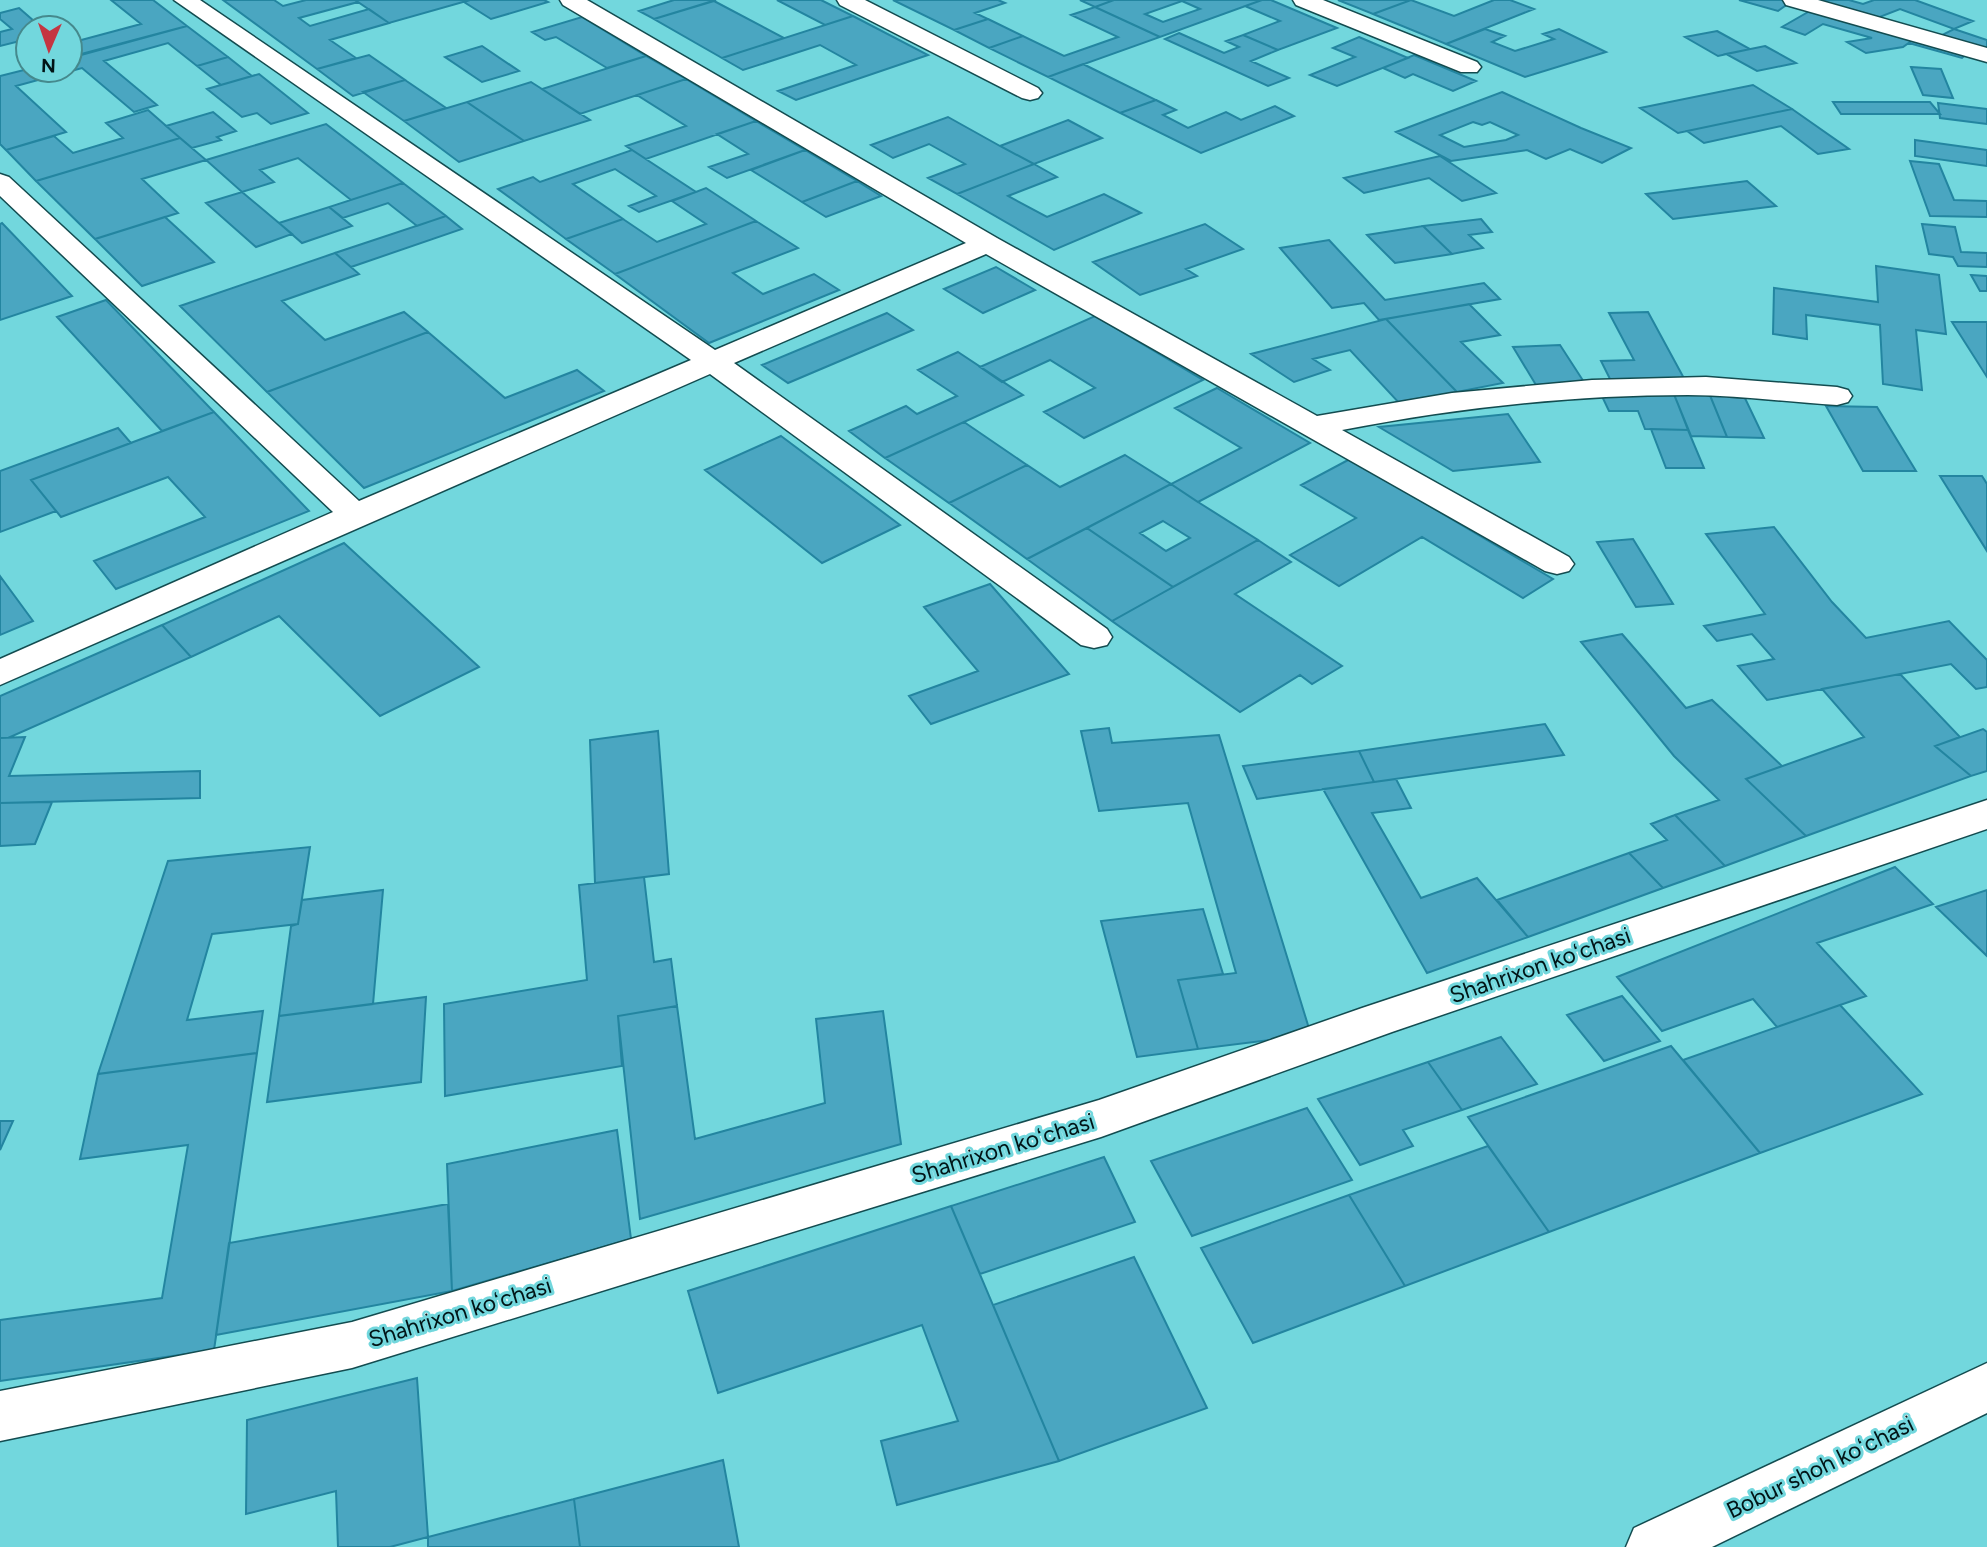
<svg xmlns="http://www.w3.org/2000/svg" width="1987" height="1547" viewBox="0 0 1987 1547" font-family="Figtree,sans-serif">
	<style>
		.building { fill: #4aa6c1; stroke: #2385a0; stroke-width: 2; fill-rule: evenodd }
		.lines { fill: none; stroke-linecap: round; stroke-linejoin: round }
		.minor-casing { stroke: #134c50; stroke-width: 3 }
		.secondary-casing { stroke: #134c50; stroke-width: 3 }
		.minor { fill: #fff; fill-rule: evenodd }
		.secondary { fill: #fff; fill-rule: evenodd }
		.labels { text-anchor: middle; stroke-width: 6; stroke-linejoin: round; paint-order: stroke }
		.near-street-label { font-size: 23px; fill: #011416; stroke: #72d7dd }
	</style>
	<rect width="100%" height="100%" fill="#72d7dd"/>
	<path class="building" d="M111,0H153L187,26L70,57V43L141,24Z
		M223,0H274L283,6L306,0H355L358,2L299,18L310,26L369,9L389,23L330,40L356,58L317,69Z
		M355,0H470L389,23Z
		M470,0H544L548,2L491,19L464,2Z
		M674,0H716L654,19L639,11Z
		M777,0H821L853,16L825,25Z
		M893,0H998L1005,3L975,13L988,19L954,30Z
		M1080,0H1114L1095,7Z
		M1114,0H1262L1160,37L1095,7ZM1182,1L1200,9L1163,22L1145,14Z
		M1262,0H1271L1337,28L1278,50L1243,35L1280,21L1245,6Z
		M1338,0H1411L1373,14Z
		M1411,0L1454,16L1494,0H1510L1534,9L1446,44L1373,14Z
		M1739,0H1788L1792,1L1778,11Z
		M1807,0H1849L1863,4L1874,0H1915L1973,21L1954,29L1900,9L1872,20Z
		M714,1L784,38L722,58L654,19Z
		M1095,7L1160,37L1048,77L989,48L1023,36L1064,56L1118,37L1071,15Z
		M19,8L42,28H28V39L0,46V32L12,29L0,19V13Z
		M1815,8L1917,37L1903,47L1866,53L1847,42L1872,38L1823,24L1805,35L1782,27Z
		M853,16L928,55L796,100L778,91L856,65L820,45L743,70L722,58Z
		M582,17L646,56L607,68L556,37L545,40L532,32Z
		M988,19L1023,36L989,48L954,30Z
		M187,26L228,57L197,66L168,43L104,61L157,105L134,112L82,68L16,86L66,132L6,150L0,144V76L28,69L70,70V58Z
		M1485,29L1505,36L1492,42L1515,51L1554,39L1543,34L1559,29L1606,52L1525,77L1446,44Z
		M1954,29L1987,40V54L1938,37Z
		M1717,31L1750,49L1718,56L1685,37Z
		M1179,33L1224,53L1239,47L1226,41L1243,35L1278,50L1251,61L1289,78L1268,86L1165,39Z
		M1359,37L1408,58L1337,86L1310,75L1355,57L1333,48Z
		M1917,37L1970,51L1962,58L1909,43Z
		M482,46L519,71L482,82L445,57Z
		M1765,46L1796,63L1757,71L1726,54Z
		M369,55L405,80L353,96L317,69Z
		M1414,55L1476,81L1453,91L1413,74L1405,78L1383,68Z
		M646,56L686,79L580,114L542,89Z
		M228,57L252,76L221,85L197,66Z
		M1083,64L1156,100L1120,113L1048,77Z
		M1911,67L1941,69L1953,98L1923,95Z
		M259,74L308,113L271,124L257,113L242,117L207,89Z
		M686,79L756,121L646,159L626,146L686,126L637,95Z
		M405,80L446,108L404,121L363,92Z
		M531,82L542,89L590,120L524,141L467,102Z
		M1753,85L1792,109L1678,133L1640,108Z
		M1502,92L1581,128L1631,148L1602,163L1570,149L1546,159L1527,150L1451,161L1396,132ZM1473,122L1482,125L1490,122L1518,135L1506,140L1464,147L1440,135Z
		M1156,100L1176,110L1163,115L1188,128L1226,112L1241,120L1275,106L1294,116L1201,153L1120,113Z
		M467,102L524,141L459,162L404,121Z
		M1833,102H1930L1940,114H1841Z
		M1938,103L1987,109V124L1940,118Z
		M1792,109L1849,149L1818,154L1781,126L1704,143L1687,131Z
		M148,110L180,138L36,181L6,150L54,136L73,153L123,138L106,123Z
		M213,112L236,131L217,137L221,140L192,148L166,126Z
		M948,117L1000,146L1034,164L957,194L928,178L965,164L929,144L893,158L871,145Z
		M1068,120L1102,138L1034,164L1000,146Z
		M756,121L805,150L727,178L709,167L748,154L717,134Z
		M326,124L403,183L351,200L298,158L260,170L274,182L242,192L206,160Z
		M180,138L206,160L142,179L178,213L95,239L36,181Z
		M1915,140L1987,150V166L1915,156Z
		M632,150L696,192L639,212L629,206L656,196L615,169L573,184L623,219L566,239L498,189L533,177L540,182Z
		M805,150L857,181L802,202L751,170Z
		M1440,156L1496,193L1462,201L1429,178L1364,193L1344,178Z
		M1910,161L1939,164L1954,200L1987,201V217L1930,216Z
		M1034,164L1057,177L1008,196L1047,217L1104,194L1141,213L1054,250L957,194Z
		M857,181L881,196L826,217L802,202Z
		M1747,181L1776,206L1673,219L1646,194Z
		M403,183L446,216L417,226L388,203L343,218L329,207Z
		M706,188L756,221L615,274L566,239L623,219L657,242L706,224L672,201Z
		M242,192L279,223L292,234L256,247L206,203Z
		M329,207L352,226L302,243L279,223Z
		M446,216L462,229L351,267L335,253Z
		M165,217L214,262L142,286L95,239Z
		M1481,219L1492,232L1469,235L1483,248L1452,254L1423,226Z
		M756,221L798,248L733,273L763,294L814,274L839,290L709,343L615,274Z
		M2,223L72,296L0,320V224Z
		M1205,224L1243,249L1186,269L1197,276L1140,295L1093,262Z
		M1922,224L1955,227L1961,252L1987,253V267L1958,266L1953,257L1929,254Z
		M1423,226L1452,254L1395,263L1367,235Z
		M1329,240L1385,300L1484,283L1500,299L1379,320L1364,303L1332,308L1280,248Z
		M335,253L359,274L282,301L325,340L404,312L428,332L267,392L180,306Z
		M1876,266L1939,275L1946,334L1916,330L1922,390L1883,384L1880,325L1806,315L1807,339L1773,334L1774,288L1878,302Z
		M996,267L1035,290L983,313L944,289Z
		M1971,275L1987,276V291H1980Z
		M106,300L214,412L162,431L57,317Z
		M1469,304L1500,335L1461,342L1503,383L1457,392L1386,319Z
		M1648,312L1686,382L1612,383L1601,361L1634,360L1609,313Z
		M887,313L913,330L788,383L762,365Z
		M1095,316L1203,380L1084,438L1044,412L1095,388L1050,360L1002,382L980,367Z
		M1386,319L1457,392L1400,404L1350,350L1313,359L1330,370L1294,382L1251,354Z
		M1952,322H1987V377Z
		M428,332L505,398L577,370L604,391L364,488L267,392Z
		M1560,345L1584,382L1536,385L1513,347Z
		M958,352L1023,395L885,458L849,431L906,406L917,414L957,396L918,370Z
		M1217,388L1310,443L1198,502L1171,484L1241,448L1175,408Z
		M1672,389L1688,430L1645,429L1638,411H1609L1599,390Z
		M1673,392L1709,393L1727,437L1691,436Z
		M1709,393L1743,394L1764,438L1727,437Z
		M1826,406L1877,407L1916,471H1863Z
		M214,412L309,511L116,589L94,561L205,517L168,477L61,517L31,480Z
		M1508,414L1540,462L1453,471L1379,427Z
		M964,422L1027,465L949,503L885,458Z
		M118,428L131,443L31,480L56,511L0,532V471Z
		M1651,429L1688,430L1704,468H1666Z
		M781,436L900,525L822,563L705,470Z
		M1125,455L1171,484L1027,559L949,503L1027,465L1060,487Z
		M1350,459L1553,579L1523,598L1422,537L1339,586L1290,555L1356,518L1301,485Z
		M1940,476H1982L1987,484V551Z
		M1171,484L1198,502L1258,540L1173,587L1087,528ZM1163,521L1190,538L1166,551L1140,533Z
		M1774,527L1832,602L1866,638L1949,621L1987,660V687L1976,689L1951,664L1767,700L1738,666L1774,659L1752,634L1717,641L1704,626L1765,614L1706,534Z
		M1087,528L1173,587L1112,621L1027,559Z
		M1633,539L1673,604L1636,607L1597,542Z
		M1258,540L1291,562L1235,594L1342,666L1312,684L1300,675L1240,712L1112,621Z
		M344,543L479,667L380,716L279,616L191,657L162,625Z
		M0,576L33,621L0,635Z
		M990,584L1069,674L931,724L909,696L978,671L924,607Z
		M162,625L191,657L8,738H0V696Z
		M1622,634L1686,708L1712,700L1782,766L1746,779L1806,836L1725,866L1675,815L1719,800L1674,756L1581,642Z
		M1900,674L1960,737L1935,746L1971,776L1806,836L1746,779L1864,737L1822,689Z
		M1545,724L1564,755L1374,782L1359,751Z
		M1109,728L1112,743L1219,735L1311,1035L1198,1049L1178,980L1236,973L1188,803L1099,811L1081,731Z
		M1983,729L1987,732V771L1971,776L1935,746Z
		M658,731L669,874L595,883L590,740Z
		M25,737L9,776L200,771V798L0,803V738Z
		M1359,751L1374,782L1257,799L1243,766Z
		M1396,779L1411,808L1372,813L1421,898L1477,878L1528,937L1427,973L1323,789Z
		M52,802L35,844L0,846V803Z
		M1675,815L1725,866L1663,888L1629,853L1667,840L1651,824Z
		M310,847L298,924L212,934L187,1020L263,1011L257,1053L98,1074L168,861Z
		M1629,853L1663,888L1528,937L1497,900Z
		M1895,867L1933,904L1817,943L1866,996L1777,1027L1753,999L1662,1031L1617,977Z
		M644,877L654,962L671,959L677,1006L618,1016L622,1066L445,1096L444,1004L587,980L579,885Z
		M383,890L373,1004L279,1016L291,926L298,924L302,900Z
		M1987,890V956L1936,907Z
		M1203,909L1223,974L1178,980L1198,1049L1137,1057L1101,921Z
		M1622,996L1660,1041L1604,1061L1567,1015Z
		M426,997L421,1082L267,1102L279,1016Z
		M1840,1005L1922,1094L1760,1153L1683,1060Z
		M677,1006L695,1139L825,1103L816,1019L883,1011L901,1144L640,1219L618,1016Z
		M1501,1037L1537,1084L1462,1110L1428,1062Z
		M1671,1046L1760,1153L1549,1232L1468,1117Z
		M257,1053L214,1350L0,1381V1320L162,1298L188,1145L80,1159L98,1074Z
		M1428,1062L1462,1110L1403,1130L1413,1146L1360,1165L1318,1099Z
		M1307,1108L1352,1180L1192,1236L1151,1161Z
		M0,1121H13L0,1150Z
		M617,1130L631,1239L452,1291L447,1164Z
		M1488,1146L1549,1232L1405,1286L1349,1195Z
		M1104,1157L1135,1222L980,1274L951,1206Z
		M1349,1195L1405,1286L1253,1343L1201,1248Z
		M448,1204L452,1291L216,1335L229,1243Z
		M951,1206L1059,1461L897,1505L881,1441L958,1421L922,1325L718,1393L688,1291Z
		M1134,1257L1207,1408L1059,1461L993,1305Z
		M417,1378L428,1537L390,1547H338L336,1491L246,1514L247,1420Z
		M723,1460L739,1547H580L574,1499Z
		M574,1499L580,1547H428V1537Z"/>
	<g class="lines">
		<g class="minor-casing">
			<path id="minor" d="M174,0H200L715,350L966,243L563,5L560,0H587L997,238L1317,416L1452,393L1592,380L1706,377L1837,387L1848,390L1852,396L1848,402L1837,405C1787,402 1737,395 1688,395C1571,395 1456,408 1342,430L1569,557L1574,564L1569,571L1557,574L1545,571L986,254L734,363L1107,629L1112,637L1107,645L1094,648L1081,645L710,374L0,685V659L333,512L0,196V174L9,177L359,501L691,360Z
				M837,0H865L1038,88L1042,93L1038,98L1030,100L1022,98L840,5Z
				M1293,0H1323L1477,62L1481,67L1477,72H1461L1296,5Z
				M1783,0H1818L1987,48V62L1786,5Z
				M1987,800V829L1392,1032L1101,1137L352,1368L0,1441V1391L352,1322L1099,1100L1362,1008Z"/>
		</g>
		<g class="secondary-casing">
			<path id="secondary" d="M1987,1363V1413L1712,1547H1626L1634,1528Z"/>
		</g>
		<use href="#minor" class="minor"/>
		<use href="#secondary" class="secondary"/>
	</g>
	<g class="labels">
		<g class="near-street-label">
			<text transform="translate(1540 965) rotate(-19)" y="8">Shahrixon koʻchasi</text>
			<text transform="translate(1003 1148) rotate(-17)" y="8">Shahrixon koʻchasi</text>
			<text transform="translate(460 1312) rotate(-17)" y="8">Shahrixon koʻchasi</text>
			<text transform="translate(1820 1467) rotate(-26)" y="8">Bobur shoh koʻchasi</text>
		</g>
	</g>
	<g transform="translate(49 49) rotate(182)"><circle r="33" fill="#72d7dd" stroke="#45898d" stroke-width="2"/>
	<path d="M0-5L12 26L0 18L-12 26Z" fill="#c53541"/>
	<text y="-10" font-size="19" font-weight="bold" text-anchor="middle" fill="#011416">N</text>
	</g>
</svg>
